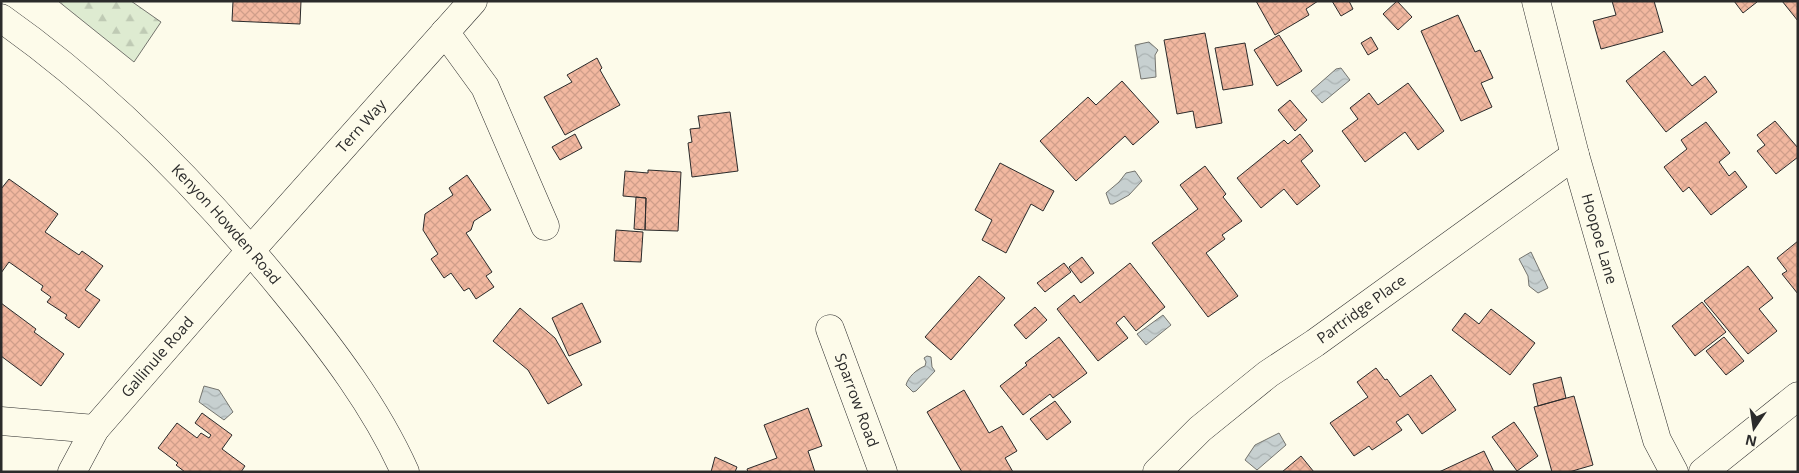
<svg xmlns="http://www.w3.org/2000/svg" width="1799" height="473" viewBox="0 0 1799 473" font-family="'Open Sans',sans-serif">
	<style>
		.forest { fill: url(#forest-firs); stroke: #74746e }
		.water { fill: url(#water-waves); stroke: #74746e }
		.building { fill: url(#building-cross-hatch); stroke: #2b2b2b }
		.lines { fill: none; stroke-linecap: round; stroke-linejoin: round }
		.minor-casing { stroke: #2b2b2b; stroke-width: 29 }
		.minor { stroke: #fdfbea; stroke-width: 28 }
		.labels { text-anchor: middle; stroke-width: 4; stroke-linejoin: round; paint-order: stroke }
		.street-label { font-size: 15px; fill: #2b2b2b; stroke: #fdfbea }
	</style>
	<defs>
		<pattern id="forest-firs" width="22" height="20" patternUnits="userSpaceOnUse" patternTransform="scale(1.25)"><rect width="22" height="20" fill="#deebd1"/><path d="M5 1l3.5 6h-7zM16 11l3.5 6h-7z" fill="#bfcab4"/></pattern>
		<pattern id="water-waves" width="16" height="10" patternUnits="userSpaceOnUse" patternTransform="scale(1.25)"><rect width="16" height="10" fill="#c7d0d0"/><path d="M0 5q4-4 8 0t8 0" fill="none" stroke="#abb3b3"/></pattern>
		<pattern id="building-cross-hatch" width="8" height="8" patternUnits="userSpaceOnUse" patternTransform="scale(1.25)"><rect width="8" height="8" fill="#f2b8a0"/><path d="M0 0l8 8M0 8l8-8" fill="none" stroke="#d09e8a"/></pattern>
	</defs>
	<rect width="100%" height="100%" fill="#fdfbea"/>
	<path class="forest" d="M58,1H131L161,22L134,62Z"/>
	<path class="water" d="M1149,42L1158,50L1155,55L1156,77L1141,79L1135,45Z
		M1341,68L1350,80L1322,103L1311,91L1336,69Z
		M1135,171L1142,181L1129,195L1113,204H1110L1106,193L1119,182L1126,173Z
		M1531,252L1548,288L1538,293L1529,286L1528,276L1519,259Z
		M1163,315L1171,325L1146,345L1137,334Z
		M927,356L931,357L932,367L935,371L916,391L913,392L906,385C908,377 917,369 925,366L926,362L924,358Z
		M204,386L219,390L233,412L224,420L199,402Z
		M1279,433L1286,445L1257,470L1245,460L1255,445Z"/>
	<path class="building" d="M233,1H301L300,24L232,21Z
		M1256,1H1318L1306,9L1309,15L1275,35Z
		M1332,1H1349L1353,9L1341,16Z
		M1397,1L1412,17L1398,30L1383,14Z
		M1612,1H1654L1663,32L1601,49L1593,21L1616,15Z
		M1734,1H1757V2L1743,13Z
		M1782,1H1798V21Z
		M1458,15L1475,52L1480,50L1493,78L1481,83L1492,107L1461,121L1421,31Z
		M1205,33L1222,123L1196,128L1193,111L1177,114L1164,40Z
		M1279,35L1302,71L1277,86L1254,50Z
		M1371,37L1378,49L1368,55L1361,43Z
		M1245,43L1253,85L1223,90L1215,48Z
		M1664,51L1692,86L1705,76L1717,92L1666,132L1626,81Z
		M597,58L602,68L600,70L620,105L565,135L544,97L572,82L567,75Z
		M1122,81L1159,122L1133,145L1125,136L1076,181L1040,141L1088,97L1096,105Z
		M1408,83L1444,131L1418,150L1405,132L1365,162L1342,131L1358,119L1350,108L1369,93L1378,105Z
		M1290,100L1307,120L1295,131L1278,110Z
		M730,112L738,171L692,177L688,143L692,142L690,129L700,128L698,116Z
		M1775,121L1798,148V157L1776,174L1757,151L1765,145L1757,135Z
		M1706,122L1730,153L1719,162L1729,176L1735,171L1747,187L1711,215L1689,187L1683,192L1664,167L1687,149L1681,140Z
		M575,134L582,148L560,160L552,147Z
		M1300,134L1313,151L1301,161L1320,186L1297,205L1284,189L1261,208L1237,178L1284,140L1288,144Z
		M1000,163L1054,191L1043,211L1031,204L1006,253L982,240L992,220L975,210Z
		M1205,166L1226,194L1223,197L1242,221L1222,235L1225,239L1206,253L1238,296L1208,317L1152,243L1198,209L1180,185Z
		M648,170L681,172L678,231L645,230L646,198L623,196L625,171L648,173Z
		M467,175L491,210L474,221L471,230L466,233L492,272L486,276L494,287L476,299L469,288L464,291L451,273L444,278L431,259L438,254L423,230L425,214L453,195L449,188Z
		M9,179L58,214L45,232L79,255L82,251L103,266L85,290L100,300L79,328L65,318L67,315L47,302L51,297L41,290L43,286L9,262L1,273V189Z
		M636,197L646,198L645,230L634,229Z
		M616,230L643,232L641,262L614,261Z
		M1798,241V294L1782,274L1787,271L1777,258Z
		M1082,257L1094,273L1081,283L1069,267Z
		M1064,263L1071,272L1045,292L1037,283Z
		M1130,263L1165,307L1136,331L1124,316L1116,323L1128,338L1098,361L1057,309L1074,295L1080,303Z
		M1748,266L1773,298L1759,309L1777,331L1748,354L1704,301Z
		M979,276L1005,298L951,360L925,337Z
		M1702,302L1726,332L1695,356L1672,326Z
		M1,303L36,329L34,332L64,354L41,386L1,356Z
		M582,303L601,342L569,356L552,318Z
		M1035,307L1047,320L1026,339L1014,325Z
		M520,308L555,338L582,385L548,404L528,370L493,341Z
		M1491,309L1535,343L1510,375L1452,330L1465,313L1479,324Z
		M1059,337L1087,373L1053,398L1050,394L1023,415L1000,386L1027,365L1025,363Z
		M1724,337L1744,361L1726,375L1706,351Z
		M1376,368L1385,380L1387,379L1400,397L1431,375L1456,410L1422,434L1408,414L1396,422L1402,430L1372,450L1369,446L1354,456L1330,423L1368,397L1357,382Z
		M1561,377L1566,398L1538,406L1533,384Z
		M964,390L989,433L1002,426L1017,451L1005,458L1013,472H962L927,412Z
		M1574,396L1593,465L1569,472H1552L1534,407Z
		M1055,401L1071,422L1047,440L1030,419Z
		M808,408L822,446L808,451L815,472H748L747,469L777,458L764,425Z
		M202,413L232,435L222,449L245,466L241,472H185L176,465L178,463L158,448L177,423L197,438L201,433L209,438L211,435L195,423Z
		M1514,422L1538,456L1517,471L1492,437Z
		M1484,451L1494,472H1439Z
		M1301,456L1314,472H1282Z
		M715,457L737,467L735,472H711Z"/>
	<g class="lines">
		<g class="minor-casing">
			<g id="minor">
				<path id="s1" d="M1536,1L1575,155L1657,440L1674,472"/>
				<path id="s2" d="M1,18C109,94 203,191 286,293C331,348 376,407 405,472"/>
				<path d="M445,32L485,87L545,226"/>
				<path id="s3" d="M830,329L883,472"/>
				<path d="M1,421L95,429"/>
				<path id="s4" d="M72,472L95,429L251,250L473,1"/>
				<path id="s5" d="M1157,472L1200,429L1268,374L1315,343L1575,155"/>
				<path d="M1703,472L1798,396"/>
			</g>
		</g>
		<use href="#minor" class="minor"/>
	</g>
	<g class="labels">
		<g class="street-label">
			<text dy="5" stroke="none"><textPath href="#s4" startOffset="452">Tern Way</textPath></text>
			<text dy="5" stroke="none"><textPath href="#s2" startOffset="306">Kenyon Howden Road</textPath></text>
			<text dy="5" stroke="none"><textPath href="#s1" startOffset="246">Hoopoe Lane</textPath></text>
			<text dy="5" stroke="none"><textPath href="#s5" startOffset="262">Partridge Place</textPath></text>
			<text dy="5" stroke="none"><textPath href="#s4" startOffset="144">Gallinule Road</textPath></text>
			<text dy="5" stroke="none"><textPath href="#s3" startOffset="76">Sparrow Road</textPath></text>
		</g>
	</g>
	<rect width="1799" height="473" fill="none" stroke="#2b2b2b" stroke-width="5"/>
	<g transform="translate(1754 428) rotate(193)" stroke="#fdfbea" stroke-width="4" paint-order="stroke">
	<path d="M0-4L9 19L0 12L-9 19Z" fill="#2b2b2b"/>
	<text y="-8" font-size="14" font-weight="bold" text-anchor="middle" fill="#2b2b2b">N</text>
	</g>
</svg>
